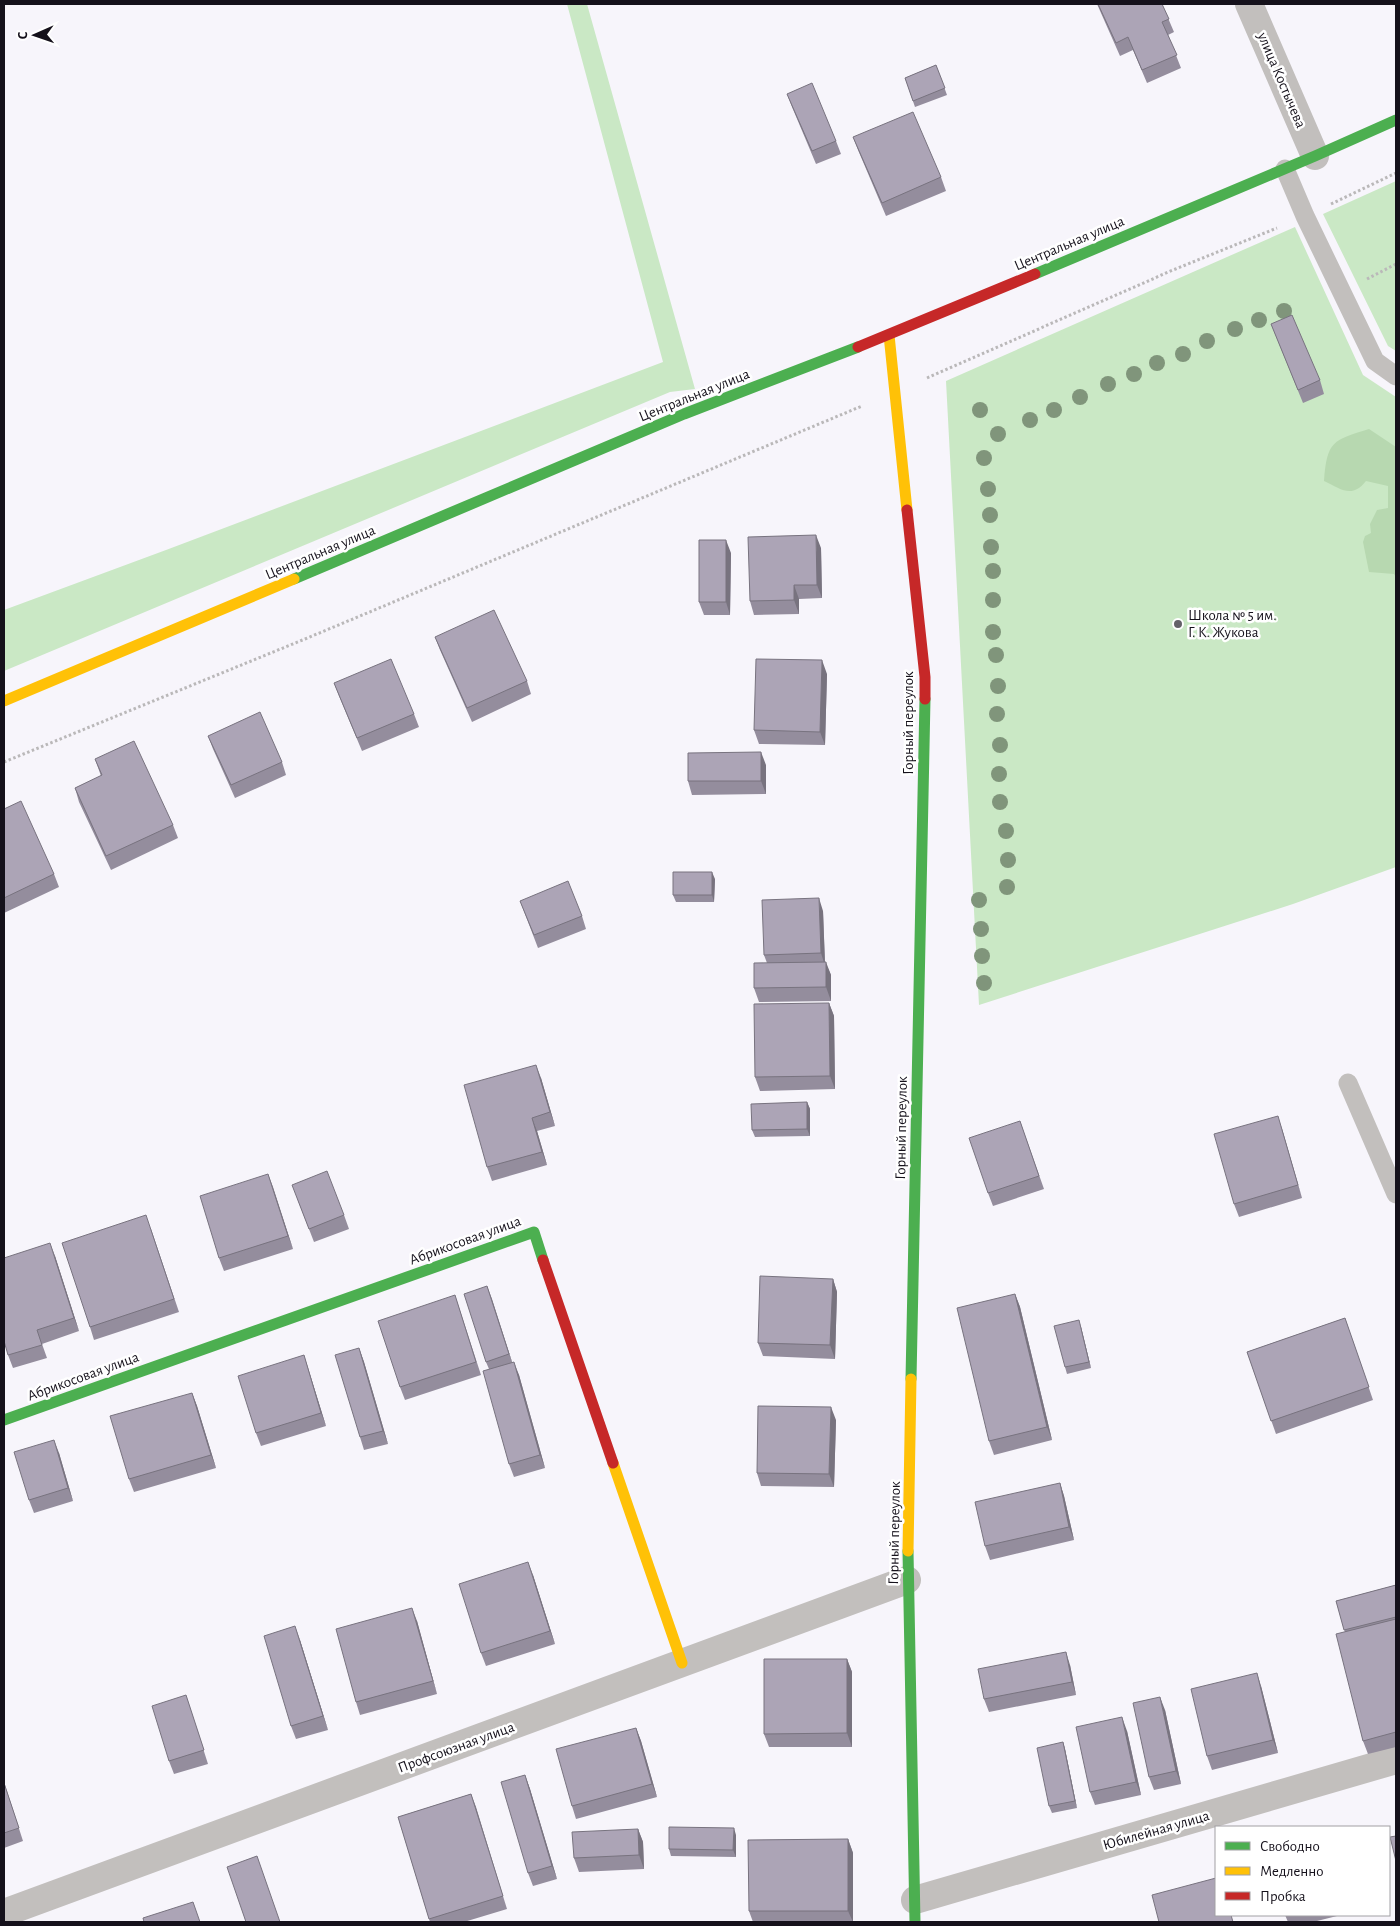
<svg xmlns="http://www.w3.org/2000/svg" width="1400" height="1926" viewBox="0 0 1400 1926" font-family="'Alegreya Sans',sans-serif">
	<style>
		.green { fill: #cae8c5 }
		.forest { fill: #b7d8b0 }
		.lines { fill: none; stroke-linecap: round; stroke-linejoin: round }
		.path { stroke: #bab8b9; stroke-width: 3; stroke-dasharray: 2.5 2.5; stroke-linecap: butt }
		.lane { stroke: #c2bfbd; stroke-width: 19 }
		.street { stroke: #c2bfbd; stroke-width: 28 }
		.fast { stroke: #4caf50; stroke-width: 11 }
		.slow { stroke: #ffc107; stroke-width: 11 }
		.jam { stroke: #c62828; stroke-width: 11 }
		.tree { fill: #80957b }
		.wall { fill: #948d9d }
		.shaded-wall { fill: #78737f }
		.building { fill: #aca4b6; stroke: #78737f }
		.poi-dot { fill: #646169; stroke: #fff; stroke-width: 2 }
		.labels { text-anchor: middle; stroke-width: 5; stroke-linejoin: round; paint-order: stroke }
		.street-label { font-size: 15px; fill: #15111b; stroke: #fff }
		.poi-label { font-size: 15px; fill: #15111b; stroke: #fff; text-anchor: start }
	</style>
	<rect width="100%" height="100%" fill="#f7f5fb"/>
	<path class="green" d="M567,4H587L695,389L670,392L4,671V610L166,550L663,362Z
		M1396,181V351L1388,346L1323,214Z
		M1295,227L1363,375L1396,397V867L1293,904L979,1005L946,381Z"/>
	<path class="forest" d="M1369,429L1396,447V577L1394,574L1369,572L1363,542L1365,536L1371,533L1370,524L1377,510L1388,508V486L1366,481C1352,499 1341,489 1324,481C1327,441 1333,440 1369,429Z"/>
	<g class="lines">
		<path class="path" d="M1331,204L1396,173
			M1367,279L1396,264
			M927,378L1173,270L1277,228
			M4,762L305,639L862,406"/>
		<path class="lane" d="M1285,169L1305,216L1375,361L1396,376
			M1348,1083L1396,1194"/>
		<path class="street" d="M1249,4L1315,156
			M915,1900L1396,1760
			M4,1913L907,1580"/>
		<path class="fast" d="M1035,274L1315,156L1396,120
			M294,579L684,414L858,347
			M911,1379L925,699
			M4,1420L534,1232L543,1260
			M908,1551L915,1922"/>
		<path class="slow" d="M889,335L907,510
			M4,701L294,579
			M613,1463L682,1663
			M908,1551L911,1379"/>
		<path class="jam" d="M858,347L1035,274
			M907,510L925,677V699
			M543,1260L613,1463"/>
	</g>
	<g class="tree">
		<circle cx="1284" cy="311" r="8"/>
		<circle cx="1259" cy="320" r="8"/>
		<circle cx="1235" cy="329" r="8"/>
		<circle cx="1207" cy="341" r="8"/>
		<circle cx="1183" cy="354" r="8"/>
		<circle cx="1157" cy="363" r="8"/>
		<circle cx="1134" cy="374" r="8"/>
		<circle cx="1108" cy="384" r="8"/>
		<circle cx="1080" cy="397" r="8"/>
		<circle cx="980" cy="410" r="8"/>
		<circle cx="1054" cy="410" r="8"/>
		<circle cx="1030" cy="420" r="8"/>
		<circle cx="998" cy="434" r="8"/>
		<circle cx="984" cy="458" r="8"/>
		<circle cx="988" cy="489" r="8"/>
		<circle cx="990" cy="515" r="8"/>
		<circle cx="991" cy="547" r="8"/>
		<circle cx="993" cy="571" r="8"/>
		<circle cx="993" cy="600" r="8"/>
		<circle cx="993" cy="632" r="8"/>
		<circle cx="996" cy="655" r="8"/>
		<circle cx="998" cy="686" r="8"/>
		<circle cx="997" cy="714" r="8"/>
		<circle cx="1000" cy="745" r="8"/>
		<circle cx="999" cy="774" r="8"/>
		<circle cx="1000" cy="802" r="8"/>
		<circle cx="1006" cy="831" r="8"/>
		<circle cx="1008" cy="860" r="8"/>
		<circle cx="1007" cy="887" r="8"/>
		<circle cx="979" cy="900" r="8"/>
		<circle cx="981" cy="929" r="8"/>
		<circle cx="982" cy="956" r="8"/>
		<circle cx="984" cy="983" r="8"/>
	</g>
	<path class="wall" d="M1097,4H1162L1174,32L1168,35L1181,68L1147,83L1133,50L1120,56Z
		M936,65L947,95L915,107L905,78Z
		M787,94L836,141L841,154L816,164L792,107Z
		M853,137L941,177L946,191L886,216L858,150Z
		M1271,324L1320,380L1324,394L1303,403Z
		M821,548L822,598L799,599V614L754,615L750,601Z
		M731,553L730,615H704L699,602Z
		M435,637L527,681L531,694L472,722L440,650Z
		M827,674L825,745L759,744L754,730Z
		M334,683L414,714L419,727L362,751L339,696Z
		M208,736L282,762L286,775L235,798L213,749Z
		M95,759L173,825L178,838L111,870L79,802L75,788L101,776Z
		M766,765V794L692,795L688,781Z
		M4,809L54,874L59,887L4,913Z
		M715,879L714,902H676L673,895Z
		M520,901L582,916L586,929L538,948Z
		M823,911L825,962L831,975V1001L759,1002L754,988L767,963L764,955Z
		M829,1003L834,1016L835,1089L760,1091L755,1077Z
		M541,1078L555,1126L537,1131L547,1165L492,1181L487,1167Z
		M807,1102L810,1109V1136L755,1137L752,1130Z
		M1020,1121L1044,1189L993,1206L988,1193Z
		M1282,1129L1302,1198L1239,1217L1234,1204Z
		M268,1174L293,1249L224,1271L219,1258Z
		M297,1198L344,1215L349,1229L314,1242Z
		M151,1229L179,1312L94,1340L90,1327Z
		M55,1256L79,1331L42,1344L47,1358L13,1368L8,1355Z
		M833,1279L837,1292L835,1359L763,1356L758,1343Z
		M487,1286L512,1362L519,1375L545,1468L514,1477L509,1464L489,1369L486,1362Z
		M1015,1294L1020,1307L1052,1440L994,1455L989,1441Z
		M455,1295L481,1375L405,1400L400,1387Z
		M1345,1318L1373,1400L1276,1434L1247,1352Z
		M1081,1327L1091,1368L1067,1374L1065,1367Z
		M359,1348L364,1362L388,1444L364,1450L360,1437Z
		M304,1355L326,1426L261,1446L256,1433Z
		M192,1393L197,1406L216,1468L134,1492L129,1479Z
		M836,1420L834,1487L761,1486L757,1473Z
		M59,1453L73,1501L34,1513L29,1500Z
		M1060,1483L1064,1496L1074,1540L990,1560L985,1546Z
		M533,1575L555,1644L486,1666L481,1653Z
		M1396,1585V1747L1368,1754L1363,1741L1345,1632L1336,1601Z
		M417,1621L437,1694L360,1715L356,1702Z
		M300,1640L328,1730L296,1739L291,1726Z
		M847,1659L852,1672V1747H769L764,1734Z
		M1070,1665L1076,1695L989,1712L984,1699Z
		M1261,1686L1278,1753L1212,1770L1207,1756Z
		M186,1695L208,1764L174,1774L169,1761Z
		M1165,1710L1181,1784L1154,1790L1149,1777Z
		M636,1728L641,1741L657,1797L576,1819L572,1806Z
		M1127,1731L1141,1795L1095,1805L1090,1792Z
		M1063,1742L1065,1749L1077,1808L1052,1813L1049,1806Z
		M525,1775L530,1789L557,1879L533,1886L528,1873Z
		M4,1782L23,1841L4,1848Z
		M471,1794L507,1909L464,1922H430L398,1817Z
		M638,1829L643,1842L644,1869L579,1872L574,1858Z
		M736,1835V1857L671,1856L669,1849Z
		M848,1839L853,1853V1922H753L749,1911Z
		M1285,1915H1341L1313,1922H1288Z"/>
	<path class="shaded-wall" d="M816,535L821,548L822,598L817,585Z
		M726,540L731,553L730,615L726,602Z
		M794,585L799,599V614L794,600Z
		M822,660L827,674L825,745L820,732Z
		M761,752L766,765V794L761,781Z
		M712,872L715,879L714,902L712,895Z
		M819,898L823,911L825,966L821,953Z
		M826,962L831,975V1001L826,987Z
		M829,1003L834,1016L835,1089L830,1076Z
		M536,1065L541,1078L555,1126L550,1112Z
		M807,1102L810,1109V1136L807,1129Z
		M1278,1116L1282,1129L1302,1198L1298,1185Z
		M532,1118L537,1131L547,1165L542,1152Z
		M268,1174L273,1187L293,1249L288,1236Z
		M50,1243L55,1256L79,1331L74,1318Z
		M833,1279L837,1292L835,1359L830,1345Z
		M487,1286L492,1299L514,1368L509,1354Z
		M1015,1294L1020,1307L1052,1440L1047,1427Z
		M1079,1320L1081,1327L1091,1368L1089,1362Z
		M359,1348L364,1362L388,1444L383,1431Z
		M304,1355L308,1368L326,1426L321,1413Z
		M514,1362L519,1375L545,1468L540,1455Z
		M192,1393L197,1406L216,1468L211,1455Z
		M831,1407L836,1420L834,1487L829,1474Z
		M54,1440L59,1453L73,1501L68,1488Z
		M1060,1483L1064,1496L1074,1540L1069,1527Z
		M528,1562L533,1575L555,1644L550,1631Z
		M412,1608L417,1621L437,1694L433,1681Z
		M295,1626L300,1640L328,1730L323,1716Z
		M1066,1652L1070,1665L1076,1695L1072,1682Z
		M847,1659L852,1672V1747L847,1733Z
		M1257,1673L1261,1686L1278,1753L1273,1740Z
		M1160,1697L1165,1710L1181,1784L1176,1771Z
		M1122,1717L1127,1731L1141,1795L1136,1782Z
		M636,1728L641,1741L657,1797L652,1784Z
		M1063,1742L1065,1749L1077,1808L1075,1801Z
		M525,1775L530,1789L557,1879L552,1866Z
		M471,1794L476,1807L507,1909L503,1896Z
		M734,1828L736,1835V1857L733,1850Z
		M638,1829L643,1842L644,1869L639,1855Z
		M848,1839L853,1853V1922L848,1911Z"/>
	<path class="building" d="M1098,4H1162L1169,19L1162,22L1177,55L1142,70L1128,37L1116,43Z
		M936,65L945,88L913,101L905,78Z
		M812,83L836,141L812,151L787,94Z
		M913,112L941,177L882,203L853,137Z
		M1292,315L1320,380L1298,390L1271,324Z
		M816,535L817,585H794V600L750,601L748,537Z
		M699,540H726V602H699Z
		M494,610L527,681L467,708L435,637Z
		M391,659L414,714L357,738L334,683Z
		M756,659L822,660L820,732L754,730Z
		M260,712L282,762L231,785L208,736Z
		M134,741L173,825L106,856L75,788L102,775L95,759Z
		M761,752V781H688V753Z
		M21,801L54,874L4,898V809Z
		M673,872H712V895H673Z
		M568,881L582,916L534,935L520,901Z
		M819,898L821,953L764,955L762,900Z
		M826,962V987L754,988V963Z
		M829,1003L830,1076L755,1077L754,1004Z
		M536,1065L550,1112L532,1118L542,1152L487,1167L464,1085Z
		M807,1102V1129L752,1130L751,1104Z
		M1278,1116L1298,1185L1234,1204L1214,1134Z
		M1020,1121L1039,1176L988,1193L969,1138Z
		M327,1171L344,1215L309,1229L292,1185Z
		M268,1174L288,1236L219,1258L200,1196Z
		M146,1215L174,1299L90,1327L62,1243Z
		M50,1243L74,1318L37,1330L42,1345L8,1355L4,1341V1258Z
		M760,1276L833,1279L830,1345L758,1343Z
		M487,1286L509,1354L486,1362L464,1294Z
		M1015,1294L1047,1427L989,1441L957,1308Z
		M455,1295L476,1362L400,1387L378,1321Z
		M1345,1318L1369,1387L1271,1421L1247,1352Z
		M1079,1320L1089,1362L1065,1367L1054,1326Z
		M359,1348L383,1431L360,1437L335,1355Z
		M304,1355L321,1413L256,1433L238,1376Z
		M514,1362L540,1455L509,1464L483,1371Z
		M192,1393L211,1455L129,1479L110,1416Z
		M758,1406L831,1407L829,1474L757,1473Z
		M54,1440L68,1488L29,1500L14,1452Z
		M1060,1483L1069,1527L985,1546L975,1502Z
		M528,1562L550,1631L481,1653L459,1584Z
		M1396,1585V1617L1344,1630L1336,1601Z
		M412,1608L433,1681L356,1702L336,1629Z
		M1396,1619V1732L1363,1741L1336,1634Z
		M295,1626L323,1716L291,1726L264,1636Z
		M1066,1652L1072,1682L984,1699L978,1669Z
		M764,1659H847V1733L764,1734Z
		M1257,1673L1273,1740L1207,1756L1191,1689Z
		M186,1695L204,1750L169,1761L152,1706Z
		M1160,1697L1176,1771L1149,1777L1133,1703Z
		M1122,1717L1136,1782L1090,1792L1076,1727Z
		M636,1728L652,1784L572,1806L556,1749Z
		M1063,1742L1075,1801L1049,1806L1037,1748Z
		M525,1775L552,1866L528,1873L501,1782Z
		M4,1783L19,1828L4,1833Z
		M471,1794L503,1896L429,1919L398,1817Z
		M669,1827L734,1828L733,1850L669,1849Z
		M638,1829L639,1855L574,1858L572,1832Z
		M1396,1836V1861L1390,1837Z
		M848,1839V1911H749L748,1840Z
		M257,1856L280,1922H246L227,1867Z
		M1216,1878V1915H1231L1233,1922H1159L1152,1895Z
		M193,1902L200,1922H144L143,1918Z"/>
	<circle class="poi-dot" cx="1178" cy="624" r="5"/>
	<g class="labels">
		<g class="street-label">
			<text transform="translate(1282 80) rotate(67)" y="5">улица Костычева</text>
			<text transform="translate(1069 243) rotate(-23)" y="5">Центральная улица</text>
			<text transform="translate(694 395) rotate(-22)" y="5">Центральная улица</text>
			<text transform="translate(320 552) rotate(-23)" y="5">Центральная улица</text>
			<text transform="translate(908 723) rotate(-90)" y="5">Горный переулок</text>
			<text transform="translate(901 1128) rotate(-89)" y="5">Горный переулок</text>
			<text transform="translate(465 1240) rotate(-20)" y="5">Абрикосовая улица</text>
			<text transform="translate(83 1376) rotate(-20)" y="5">Абрикосовая улица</text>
			<text transform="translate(894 1533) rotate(-89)" y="5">Горный переулок</text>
			<text transform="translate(456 1747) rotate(-20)" y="5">Профсоюзная улица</text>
			<text transform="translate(1156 1830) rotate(-16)" y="5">Юбилейная улица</text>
		</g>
		<g class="poi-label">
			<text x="1188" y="620">Школа № 5 им.<tspan x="1188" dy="17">Г. К. Жукова</tspan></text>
		</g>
	</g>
	<rect width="1400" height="1926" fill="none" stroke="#15111b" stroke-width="10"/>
	<rect x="1215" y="1826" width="175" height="90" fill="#ffffff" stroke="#a1a0a4"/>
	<rect x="1225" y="1842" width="25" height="8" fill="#4caf50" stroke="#a1a0a4"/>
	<text x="1260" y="1851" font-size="15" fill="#15111b">Свободно</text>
	<rect x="1225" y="1867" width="25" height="8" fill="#ffc107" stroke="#a1a0a4"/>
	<text x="1260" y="1876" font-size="15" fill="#15111b">Медленно</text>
	<rect x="1225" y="1892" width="25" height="8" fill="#c62828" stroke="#a1a0a4"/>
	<text x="1260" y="1901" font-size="15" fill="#15111b">Пробка</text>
	<g transform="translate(35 35) rotate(268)" stroke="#ffffff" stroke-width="4" paint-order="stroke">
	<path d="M0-4L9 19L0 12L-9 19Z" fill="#15111b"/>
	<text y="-8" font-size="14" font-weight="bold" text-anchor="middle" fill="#15111b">С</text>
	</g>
</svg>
